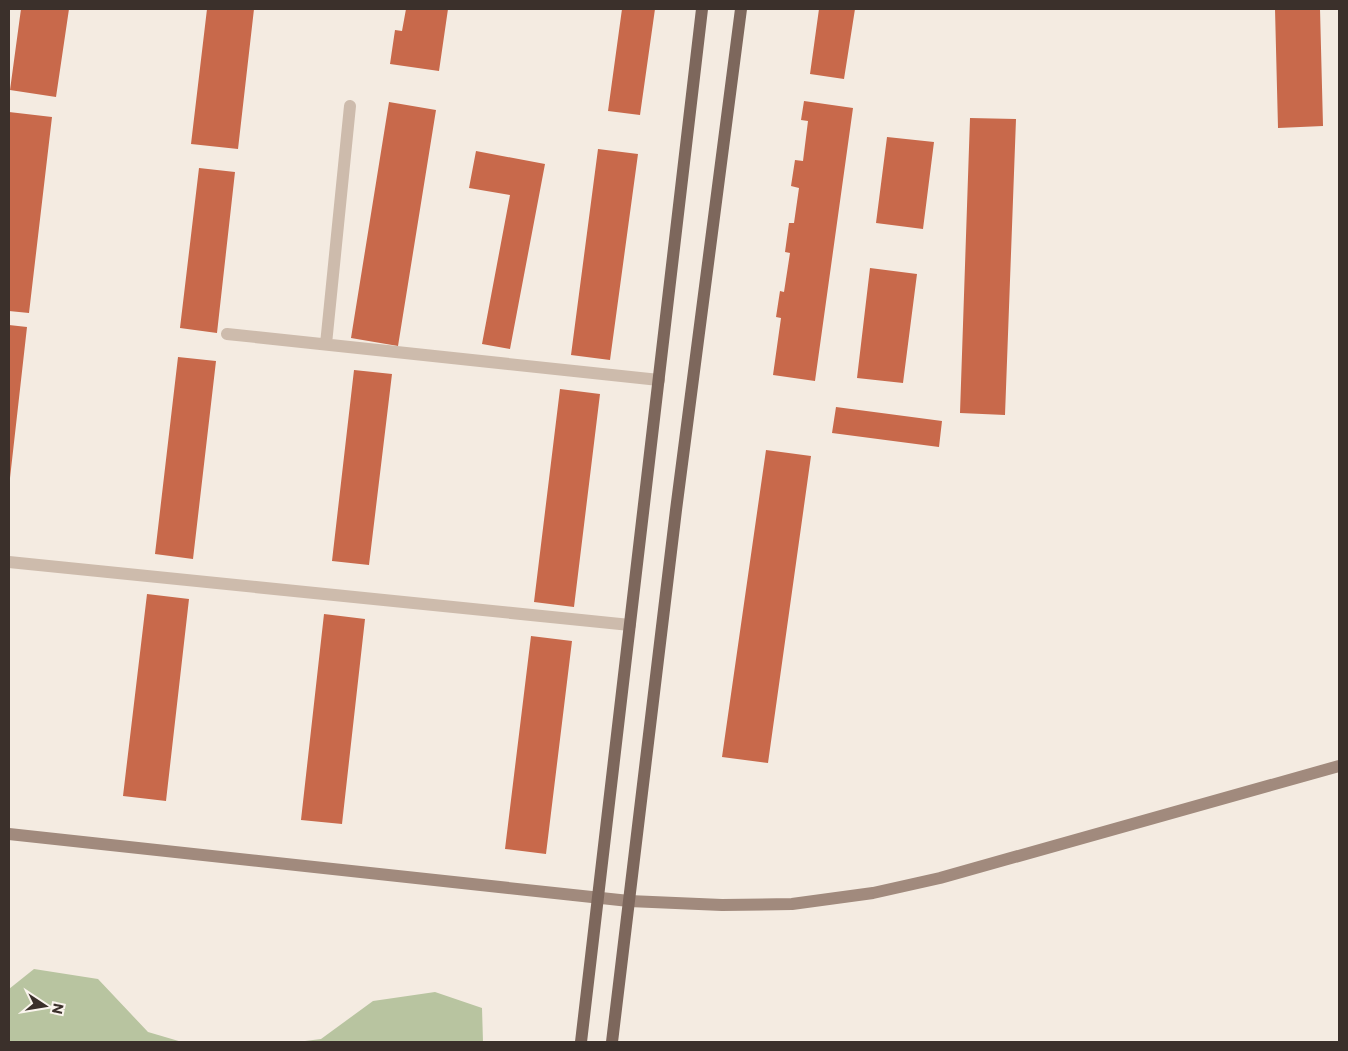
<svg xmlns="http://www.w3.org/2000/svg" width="1348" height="1051" viewBox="0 0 1348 1051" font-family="Commissioner,sans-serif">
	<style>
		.green { fill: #b8c4a0 }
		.building { fill: #c8694b }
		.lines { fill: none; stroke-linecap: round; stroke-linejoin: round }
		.lane { stroke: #cdbbac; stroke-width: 12 }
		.secondary { stroke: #a18a7d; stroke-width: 12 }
		.primary { stroke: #7d675c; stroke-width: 12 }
	</style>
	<rect width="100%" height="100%" fill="#f4ebe1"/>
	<path class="green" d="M34,969L98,979L148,1032L182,1042H9V989Z
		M435,992L482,1008L483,1042H297L321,1039L373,1001Z"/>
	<path class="building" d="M21,9H69L56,97L10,90Z
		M207,9H254L238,149L191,144Z
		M406,9H448L439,71L390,64L395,30L402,31Z
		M622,9H655L640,115L608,111Z
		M819,9H855L844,79L810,74Z
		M1275,9H1320L1323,126L1278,128Z
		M804,101L853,108L815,381L773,375L781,318L776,317L780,291L784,292L790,253L785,252L789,223H794L799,188L791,186L795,160L803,161L808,121L801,120Z
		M389,102L436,110L398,346L351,338Z
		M9,112L52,117L29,313L9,311Z
		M970,118L1016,119L1005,415L960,413Z
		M887,137L934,142L923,229L876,223Z
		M598,149L638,154L610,360L571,355Z
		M476,151L545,164L510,349L482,344L510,195L469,188Z
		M199,168L235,172L217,333L180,328Z
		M870,268L917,274L903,383L857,378Z
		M9,325L27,327L10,478H9Z
		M178,357L216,361L193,559L155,554Z
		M354,370L392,374L369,565L332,561Z
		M560,389L600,394L574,607L534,602Z
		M836,407L942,421L939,447L832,433Z
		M766,450L811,456L768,763L722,757Z
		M147,594L189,599L166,801L123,796Z
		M324,614L365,619L342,824L301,820Z
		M531,636L572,641L546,854L505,849Z"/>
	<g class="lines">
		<path class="lane" d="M227,334L659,380
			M326,344L350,106
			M9,562L630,625"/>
		<path class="secondary" d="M9,834L629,901L722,905L792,904L873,893L940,878L1339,766"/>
		<path class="primary" d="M581,1042L702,9
			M612,1042L676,510L741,9"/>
	</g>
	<rect width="1348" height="1051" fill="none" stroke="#3b302b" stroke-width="20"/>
	<g transform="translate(45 1006) rotate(102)" stroke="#fbf5ee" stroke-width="4" paint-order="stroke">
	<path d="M0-4L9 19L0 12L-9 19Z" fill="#3b302b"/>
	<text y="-8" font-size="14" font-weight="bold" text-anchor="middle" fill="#3b302b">N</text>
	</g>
</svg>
